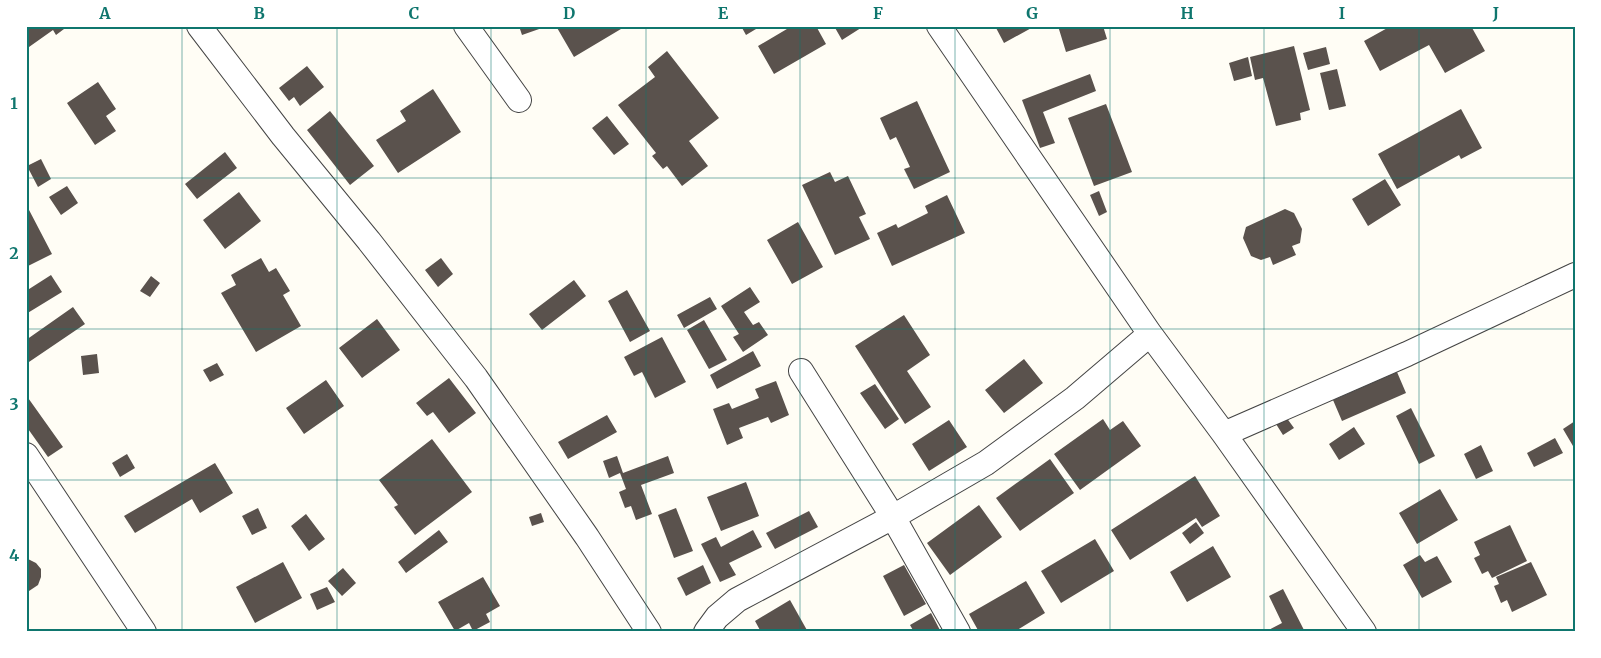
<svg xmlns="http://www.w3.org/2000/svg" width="1601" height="658" viewBox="0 0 1601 658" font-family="Merriweather,serif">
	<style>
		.building { fill: #5a524d }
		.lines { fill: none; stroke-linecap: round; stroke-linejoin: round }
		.minor-casing { stroke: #444; stroke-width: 26 }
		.minor { stroke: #fff; stroke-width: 24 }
		.grid { fill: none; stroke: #0f766e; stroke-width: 1; stroke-opacity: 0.55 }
		.neatline { fill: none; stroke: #0f766e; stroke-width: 2 }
		.grid-label { font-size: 16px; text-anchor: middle; font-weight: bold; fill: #0f766e }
	</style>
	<rect width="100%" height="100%" fill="#fffdf5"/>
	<path class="building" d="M26,26H68L56,35L53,30L29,47L26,43Z
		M519,26H541L542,28L522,35Z
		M556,26H626L574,57Z
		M741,26H761L746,35Z
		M792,26H816L826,44L774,74L758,46Z
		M834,26H864L842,40Z
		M995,26H1035L1004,43Z
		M1058,26H1103L1107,39L1066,52Z
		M1391,26H1471L1485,51L1445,73L1429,45L1380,71L1364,41Z
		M1294,46L1310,110L1300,113L1301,120L1276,126L1263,78L1255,80L1250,57Z
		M1326,47L1330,64L1308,70L1303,53Z
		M667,51L719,118L689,141L708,166L682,186L667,166L663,169L652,156L656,153L618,105L655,77L648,67Z
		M1248,57L1252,76L1234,81L1229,63Z
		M307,66L324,87L300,106L294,97L289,101L279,88Z
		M1337,69L1346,106L1329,110L1320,73Z
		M1090,74L1096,91L1043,112L1055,143L1040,148L1022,100Z
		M98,82L116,109L106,116L116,131L95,145L67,103Z
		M433,89L461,132L398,173L376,140L406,121L400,111Z
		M917,101L950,172L914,189L904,169L910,167L896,137L890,140L880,118Z
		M1106,104L1132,172L1094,186L1068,118Z
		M1461,109L1482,148L1461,159L1459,155L1397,189L1378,154Z
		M330,111L374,166L350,185L307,130Z
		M607,116L629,144L614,155L592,128Z
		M225,152L237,168L197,199L185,184Z
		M41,159L51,179L38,187L27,166Z
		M830,172L835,182L848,176L866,214L859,217L870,239L835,255L802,185Z
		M1385,179L1401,205L1368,226L1352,199Z
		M67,186L78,203L61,215L49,197Z
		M1099,191L1107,212L1099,216L1090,195Z
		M239,192L261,221L225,249L203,220Z
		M947,195L965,233L892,266L877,233L896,224L898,228L928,213L925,206Z
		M28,208L52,254L26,267V209Z
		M1285,209L1294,213L1302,229L1300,243L1292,246L1296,255L1273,265L1270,257L1261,260L1251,256L1243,238L1246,227Z
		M798,222L823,267L792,284L767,240Z
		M261,258L269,272L276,268L290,291L283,295L301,326L256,352L221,293L236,285L231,275Z
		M441,258L453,274L438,287L425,270Z
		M51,275L62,292L26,314V291Z
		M151,276L160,283L150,297L140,291Z
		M574,280L586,296L542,330L529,314Z
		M750,287L760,302L744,312L753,325L759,322L768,335L743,352L733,337L739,334L721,306Z
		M627,290L650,331L630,342L608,301Z
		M710,297L717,309L684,328L677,315Z
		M73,307L85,324L26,364V340Z
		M904,315L930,355L907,371L931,407L905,424L855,346Z
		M377,319L400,350L362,378L339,348Z
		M704,320L727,360L709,369L687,330Z
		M662,337L686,382L655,398L642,372L634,376L624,357Z
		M753,351L761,366L717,389L710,375Z
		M97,354L99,373L83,375L81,356Z
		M1024,359L1043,383L1004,413L985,390Z
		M217,363L224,375L210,382L203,370Z
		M1397,372L1406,393L1342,421L1333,400Z
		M449,378L476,413L449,433L433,412L427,416L416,403Z
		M326,380L344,406L304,434L286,408Z
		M776,381L789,415L771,423L768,417L739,428L743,438L727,445L713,409L729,403L732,409L759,398L755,389Z
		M875,384L899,419L885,429L860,393Z
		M26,395L63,447L48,457L26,426Z
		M1411,408L1435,456L1419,464L1396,416Z
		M607,415L617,432L568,459L558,442Z
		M1286,417L1294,428L1283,435L1276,424Z
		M1103,419L1110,430L1123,421L1141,446L1080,490L1054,454Z
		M949,420L967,447L929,471L912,444Z
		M1575,421V445L1573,446L1563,429Z
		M1354,427L1365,444L1339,460L1329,444Z
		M1555,438L1563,453L1534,467L1527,453Z
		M432,439L472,492L415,535L394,507L398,505L379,480Z
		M1481,445L1493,471L1476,479L1464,454Z
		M127,454L135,468L120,477L112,463Z
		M617,456L623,473L668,456L674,473L641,485L652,514L636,520L631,506L625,508L619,492L626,489L620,473L609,478L603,461Z
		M1050,459L1074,493L1020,531L996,498Z
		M215,463L233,493L200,513L192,499L135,533L124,516Z
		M1195,476L1220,516L1202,527L1196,518L1130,560L1111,530Z
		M746,482L759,516L721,531L707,497Z
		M1440,489L1458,520L1417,544L1399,513Z
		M979,505L1002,537L950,575L927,543Z
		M258,508L267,528L252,535L242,516Z
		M676,508L693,551L674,558L658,515Z
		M809,511L818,527L775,549L766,533Z
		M541,513L544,522L532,526L529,517Z
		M306,514L325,539L309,551L291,526Z
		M1196,522L1204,533L1190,544L1182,533Z
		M1510,525L1527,561L1492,578L1488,571L1482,574L1474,558L1480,555L1474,542Z
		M439,530L448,542L406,573L398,562Z
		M753,530L762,547L729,563L736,575L720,582L701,544L716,537L721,547Z
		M1095,539L1114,571L1061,603L1041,571Z
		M1213,546L1231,577L1187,602L1170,572Z
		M1420,555L1425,562L1437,556L1452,582L1422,598L1403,565Z
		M26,558L36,563L41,569V577L38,585L26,593Z
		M283,562L302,598L255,623L236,587Z
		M1531,562L1547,595L1512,612L1507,600L1501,603L1494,586L1499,584L1496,577Z
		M703,565L711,583L686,596L677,578Z
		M904,565L926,604L904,616L883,576Z
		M343,568L356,583L342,596L328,581Z
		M483,577L500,606L486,614L490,622L473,631L469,623L455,631L438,602Z
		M1026,581L1045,613L1014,632H979L969,614Z
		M327,587L335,602L317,610L310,594Z
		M1283,589L1304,630L1265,632L1282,623L1269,596Z
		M790,600L808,632H761L755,621Z
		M931,613L941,632H914L910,625Z"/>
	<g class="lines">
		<g class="minor-casing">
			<path id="minor" d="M199,26L283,136L369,241L476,378L587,537L649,632
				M466,26L519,100
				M939,26L1150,334L1224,434L1364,632
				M801,371L893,517L958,632
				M1224,434L1407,354L1575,275
				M26,455L144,632
				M706,632L717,617L737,600L893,517L986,463L1075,398L1150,334"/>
		</g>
		<use href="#minor" class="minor"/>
	</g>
	<path class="grid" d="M182,26V632M337,26V632M491,26V632M646,26V632M800,26V632M955,26V632M1110,26V632M1264,26V632M1419,26V632M26,178H1575M26,329H1575M26,480H1575"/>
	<rect width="1601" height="658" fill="none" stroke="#ffffff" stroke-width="55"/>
	<rect x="28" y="28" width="1546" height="602" class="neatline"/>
	<g class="grid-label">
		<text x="105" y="19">A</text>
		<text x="259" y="19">B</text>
		<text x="414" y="19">C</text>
		<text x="569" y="19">D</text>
		<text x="723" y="19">E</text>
		<text x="878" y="19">F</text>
		<text x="1032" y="19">G</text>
		<text x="1187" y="19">H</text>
		<text x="1342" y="19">I</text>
		<text x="1496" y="19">J</text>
		<text x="14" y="109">1</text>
		<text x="14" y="259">2</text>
		<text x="14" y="410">3</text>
		<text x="14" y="561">4</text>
	</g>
</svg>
